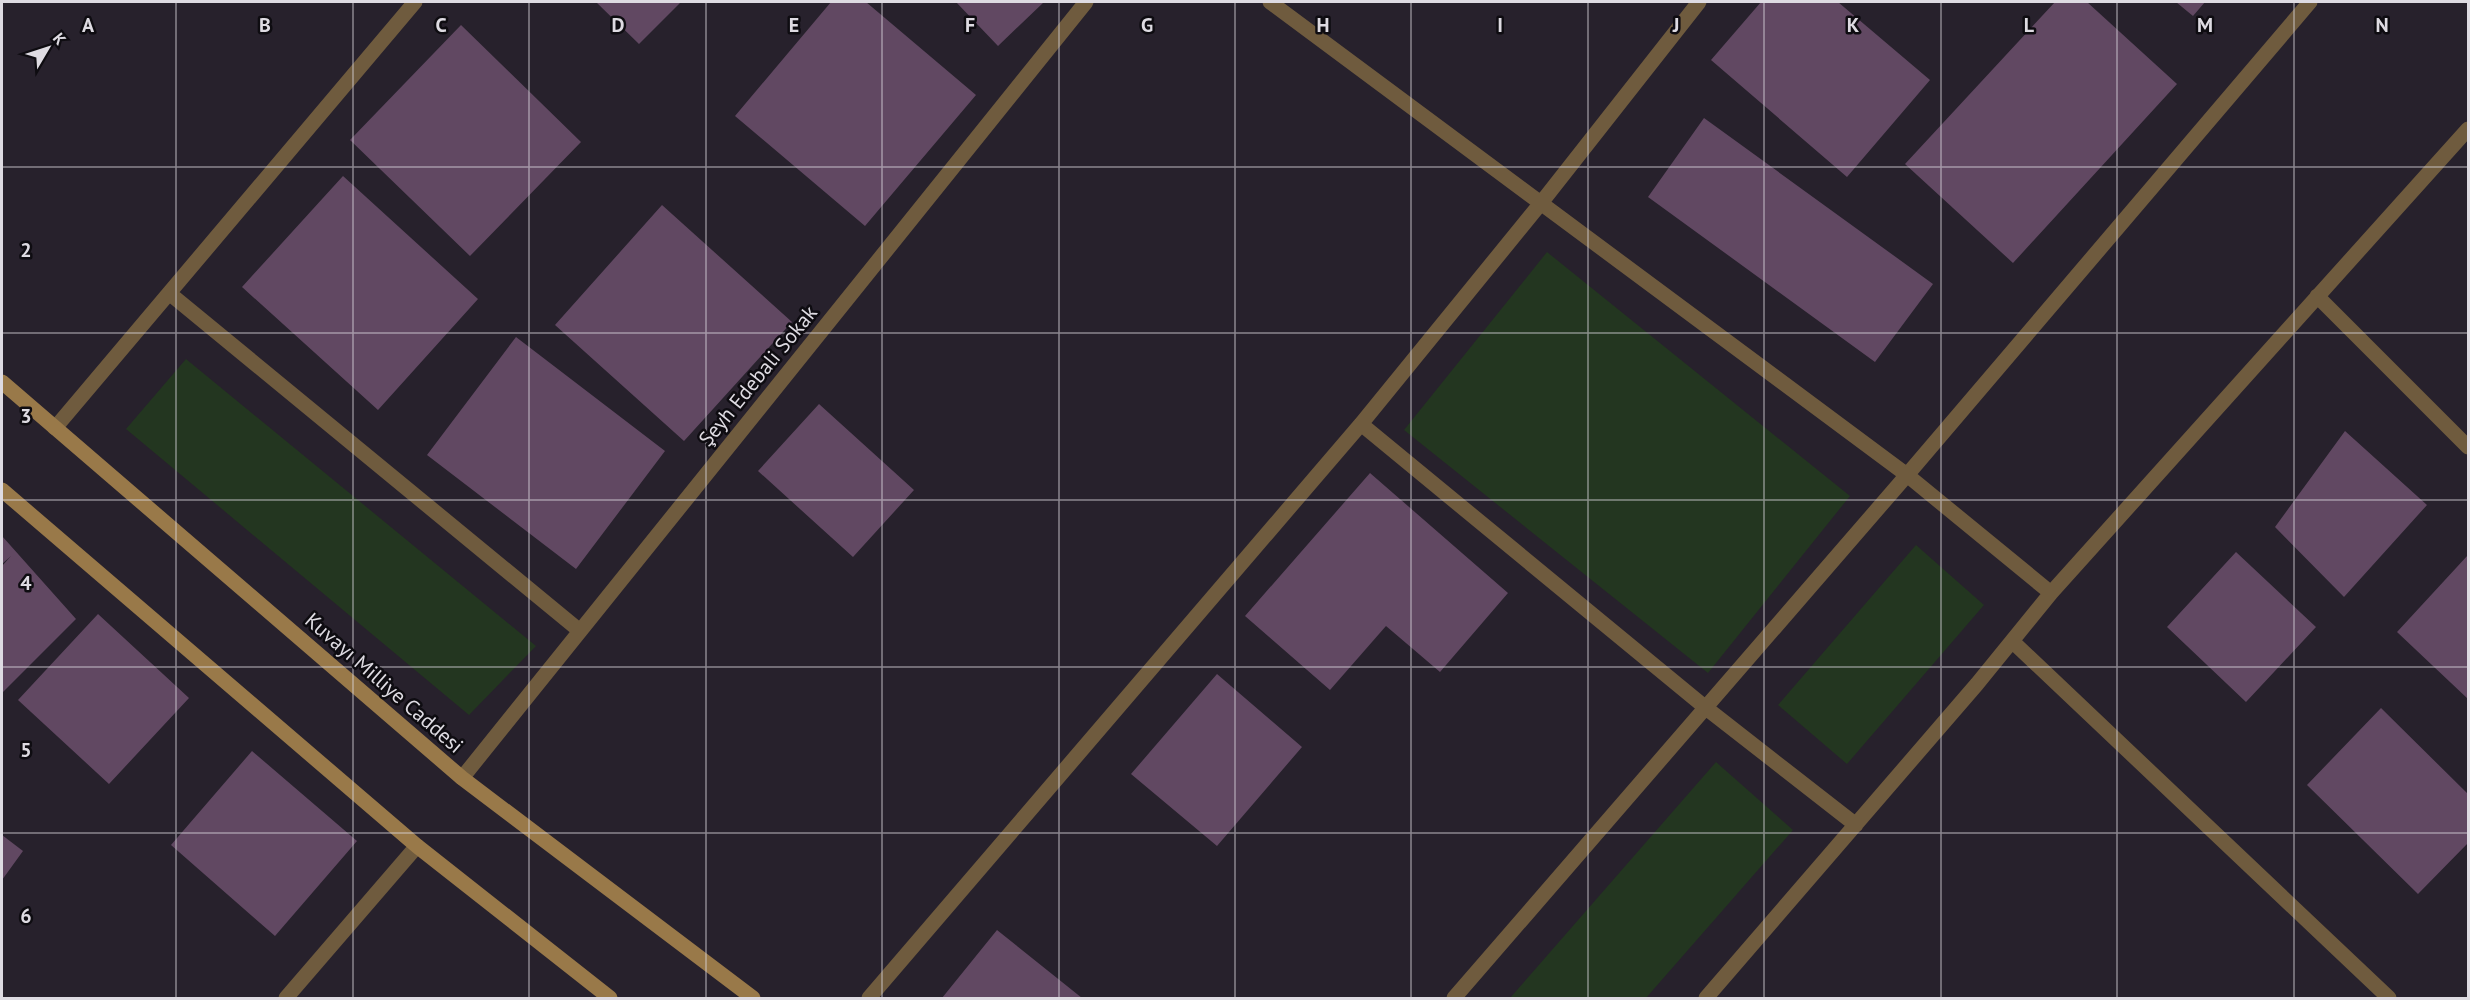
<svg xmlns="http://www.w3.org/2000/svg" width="2470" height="1000" viewBox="0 0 2470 1000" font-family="'PT Sans',sans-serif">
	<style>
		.green { fill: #233620 }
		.building { fill: #614862 }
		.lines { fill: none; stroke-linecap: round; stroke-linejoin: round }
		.street { stroke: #6f5b3e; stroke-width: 15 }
		.secondary { stroke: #997949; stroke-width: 15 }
		.grid { fill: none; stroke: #dedbe2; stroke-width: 1.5; stroke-opacity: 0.55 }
		.labels { text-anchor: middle; stroke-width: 5; stroke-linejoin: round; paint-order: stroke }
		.street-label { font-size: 21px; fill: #dedbe2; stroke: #0e0c11 }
		.grid-label { font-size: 20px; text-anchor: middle; font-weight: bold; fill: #dedbe2; stroke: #0e0c11; stroke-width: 5; stroke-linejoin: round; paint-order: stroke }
	</style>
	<rect width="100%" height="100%" fill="#27212c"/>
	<path class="green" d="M1547,252L1850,496L1708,673L1404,430Z
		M186,359L536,646L469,715L126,429Z
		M1916,545L1984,605L1847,764L1778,705Z
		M1716,762L1793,830L1646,998H1510Z"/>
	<path class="building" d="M596,2H681L639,44Z
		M831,2H866L976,95L865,226L735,116Z
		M956,2H1044L998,46Z
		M1761,2H1838L1930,80L1847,177L1711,60Z
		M2055,2H2087L2177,84L2013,263L1905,164Z
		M2176,2H2205L2193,16Z
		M461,25L581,142L470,256L350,140Z
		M1704,118L1933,284L1875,362L1648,197Z
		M343,176L478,299L378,410L242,287Z
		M662,205L792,322L684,441L555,325Z
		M516,337L665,451L576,569L427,455Z
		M819,404L914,490L853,557L758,471Z
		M2345,431L2427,505L2344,597L2275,527Z
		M1370,473L1508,593L1440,672L1386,626L1330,690L1245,616Z
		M2,536L76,619L3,692L2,566L11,556L2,564Z
		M2236,552L2316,627L2246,702L2167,627Z
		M2468,555V699L2397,632Z
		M98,614L189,698L109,784L18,700Z
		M1217,674L1302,747L1217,846L1131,774Z
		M2381,708L2468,794V843L2418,894L2307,785Z
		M252,751L357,841L275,936L171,845Z
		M2,835L23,851L2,880Z
		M997,930L1082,998H942Z"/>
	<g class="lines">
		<path class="street" d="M1270,2L1907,475L2051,593
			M169,293L580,631
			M2317,296L2468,447
			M1361,424L1706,708L1856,825
			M55,428L415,2
			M2012,641L2389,998
			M462,778L1086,2
			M286,998L417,846
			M869,998L1361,424L1541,203L1699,2
			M1454,998L1907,475L2310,2
			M1706,998L1977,684L2051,593L2468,129"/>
		<path class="secondary" d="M2,382L462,778L753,998
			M2,490L417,846L610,998"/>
	</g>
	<path class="grid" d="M176,2V998M353,2V998M529,2V998M706,2V998M882,2V998M1059,2V998M1235,2V998M1411,2V998M1588,2V998M1764,2V998M1941,2V998M2117,2V998M2294,2V998M2,167H2468M2,333H2468M2,500H2468M2,667H2468M2,833H2468"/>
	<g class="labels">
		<g class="street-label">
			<text transform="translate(758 376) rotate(-51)" y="7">Şeyh Edebali Sokak</text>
			<text transform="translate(384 683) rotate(41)" y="7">Kuvayı Milliye Caddesi</text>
		</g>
	</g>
	<g class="grid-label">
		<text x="88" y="32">A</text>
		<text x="265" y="32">B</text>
		<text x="441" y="32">C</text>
		<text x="618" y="32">D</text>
		<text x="794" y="32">E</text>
		<text x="970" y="32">F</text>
		<text x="1147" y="32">G</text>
		<text x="1323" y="32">H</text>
		<text x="1500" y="32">I</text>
		<text x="1676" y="32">J</text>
		<text x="1853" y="32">K</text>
		<text x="2029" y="32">L</text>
		<text x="2205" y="32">M</text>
		<text x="2382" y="32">N</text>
		<text x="26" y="257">2</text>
		<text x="26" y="423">3</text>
		<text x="26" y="590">4</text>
		<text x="26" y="757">5</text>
		<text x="26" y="923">6</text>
	</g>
	<rect width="2470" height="1000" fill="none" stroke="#dedbe2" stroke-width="6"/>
	<g transform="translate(48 48) rotate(51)" stroke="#0e0c11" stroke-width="4.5" paint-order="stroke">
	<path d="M0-4.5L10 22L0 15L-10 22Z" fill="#dedbe2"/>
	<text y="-9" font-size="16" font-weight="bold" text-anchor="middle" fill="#dedbe2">K</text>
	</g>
</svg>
